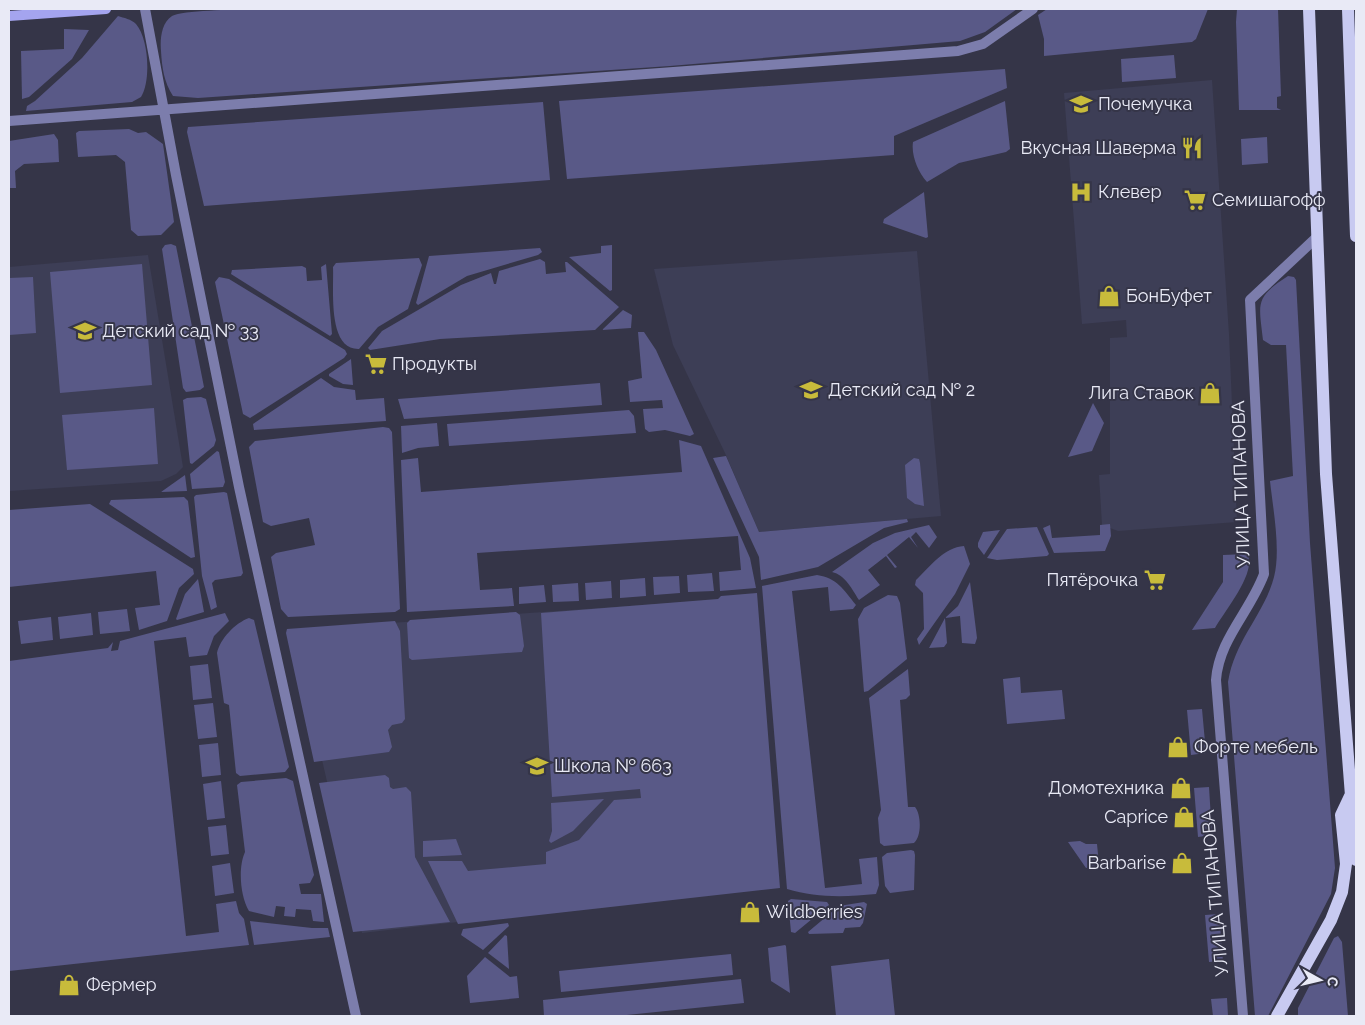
<svg xmlns="http://www.w3.org/2000/svg" width="1365" height="1025" viewBox="0 0 1365 1025" font-family="Raleway,sans-serif">
	<style>
		.built { fill: #3d3e56 }
		.green { fill: #595987 }
		.lines { fill: none; stroke-linecap: round; stroke-linejoin: round }
		.street { stroke: #7c7dac; stroke-width: 10 }
		.secondary { stroke: #a4a4ef; stroke-width: 10 }
		.primary { stroke: #c8caf1; stroke-width: 12 }
		.labels { text-anchor: middle; stroke-width: 4; stroke-linejoin: round; paint-order: stroke }
		.poi-label { font-size: 18px; fill: #e9eaf6; stroke: #353548; text-anchor: start }
		.street-label { font-size: 18px; fill: #e9eaf6; stroke: #353548 }
	</style>
	<rect width="100%" height="100%" fill="#353548"/>
	<path class="built" d="M1212,80L1229,334L1237,522L1118,531L1102,525L1099,475L1110,474V338L1127,337L1126,320L1082,324L1064,93Z
		M917,251L941,516L759,532L725,453L673,345L654,269Z
		M148,255L183,467L176,474L161,481L9,491V267Z
		M741,598L760,887L362,933L292,630Z"/>
	<path class="green" d="M250,9H1017L985,32L960,41L670,66L198,98L173,96C164,82 162,68 161,51C160,40 161,23 172,16C183,10 234,10 250,9Z
		M1047,9H1208L1196,39L1192,42L1044,56V39L1038,15Z
		M1237,9H1278L1281,96L1277,97V108L1281,110H1239L1236,22Z
		M118,16C124,18 131,19 136,24C149,39 151,81 141,97L132,102L26,111L27,106L35,101L82,58Z
		M64,29L89,30L72,59L29,97L22,99L21,51L64,49Z
		M1174,55L1176,78L1122,82L1121,59Z
		M1005,69L1007,88L894,136V155L567,179L559,101Z
		M1005,101L1010,149L1006,152L959,163L927,182C918,172 911,155 913,142Z
		M543,102L550,180L204,206L187,132L188,127Z
		M129,129L138,133L146,132L163,144L174,222L161,235L138,236L131,230L125,162L116,155L78,157L76,133L79,131Z
		M54,134L58,140L59,162L24,164L15,171L16,188H9V141Z
		M1267,137L1268,163L1242,165L1241,139Z
		M924,192L928,237L926,238L883,223L884,219Z
		M171,244L176,246L204,387L200,390L186,392L183,388L162,249L165,245Z
		M612,245V290L610,291L569,257L601,253V246Z
		M540,248L542,252L538,255L467,276L418,305L416,303L429,256Z
		M419,258L422,265L408,309L378,327L359,349C327,350 334,289 333,267L336,263Z
		M540,259L545,262L546,274L566,272L565,262H567L619,307L595,330L440,339L370,350L368,348L382,331L461,285L491,273L494,284H496L499,271Z
		M142,264L152,385L60,393L50,272Z
		M326,264L332,334L330,336L231,274L232,270L302,266L306,268L307,281L322,280L321,267Z
		M1288,276L1294,277L1296,280L1310,543L1335,868L1331,894L1268,1016H1255L1228,682C1235,639 1264,615 1274,577C1281,550 1273,509 1270,481L1293,476L1286,345H1271L1263,340C1259,303 1254,298 1288,276Z
		M33,277L36,333L9,335V278Z
		M219,277L229,279L345,350L347,354L344,358L250,418L243,414L215,282Z
		M623,310L632,315L631,328L602,330Z
		M638,332H644L656,350L694,434L690,436L665,430L649,432L645,429L643,409L663,408L662,400L630,402L628,381L642,378Z
		M351,359L353,385L343,384L329,376V374Z
		M321,378L334,387L355,390L356,400L384,398L386,421L254,430L253,424Z
		M600,383L602,405L404,419L398,399Z
		M201,397L206,399L216,440L214,446L192,464L190,463L183,400L187,398Z
		M1093,403L1104,423L1092,451L1068,457Z
		M154,408L158,464L67,470L62,415Z
		M629,410L634,416L636,433L449,446L447,424Z
		M437,423L439,446L418,448L402,453L401,426Z
		M383,427L389,428L392,432L400,609L395,612L288,617L281,609L271,557L276,553L315,545L309,518L271,526L263,522L249,447L255,441Z
		M679,440L701,446L750,558L756,588L720,591L719,572L741,570L738,536L477,553L480,590L512,588L514,606L407,612L401,460L418,458L421,492L682,472Z
		M217,451L219,452L225,482L223,487L192,489L190,474Z
		M726,456L759,532L907,519L908,522L884,528L818,567L761,580L759,557L713,458Z
		M914,458L919,459L920,463L924,506L915,504L907,498L905,465Z
		M185,475L187,491L161,492Z
		M224,492L227,493L243,573L241,576L215,580L212,583L217,607L211,610L202,576L194,497L196,495Z
		M184,497L188,501L195,557L191,558L109,504L111,500Z
		M90,504L193,569L194,574L179,588L167,621L139,630L135,608L160,605L156,571L9,587V510Z
		M1110,524L1111,536L1105,551L1054,553L1043,528L1050,525L1052,538L1100,535V525Z
		M929,525L937,537L929,548L916,532L911,537L918,548L909,537L887,555L897,567L895,568L886,556L868,570L880,585L859,600C852,589 845,575 832,572L873,543L895,533Z
		M1037,527L1049,554L1047,556L997,560L987,558L1007,529Z
		M1000,530L984,555L978,547V543L983,532Z
		M964,546L970,564L955,594L919,645L917,639L924,629L923,593L915,585L916,580C930,567 944,547 964,546Z
		M1247,554C1258,571 1224,612 1215,628L1192,630L1223,582V555Z
		M712,573L714,591L688,592L687,575Z
		M817,575C837,578 844,590 856,605L853,609L830,611L828,587L792,591L825,888L862,884L859,859L877,857L879,885L876,894C846,897 816,898 787,889L762,586Z
		M679,576L680,593L654,595L653,577Z
		M645,578L646,596L620,598V580Z
		M198,579L204,612L177,620L176,619L185,594Z
		M611,581L612,598L586,600L585,583Z
		M970,582L977,638L975,644L962,643L960,616L945,618L947,643L944,647L929,648L945,618L958,606Z
		M578,583L579,601L553,602L552,585Z
		M544,585L546,602L519,604V587Z
		M757,593L780,888L458,924L428,861H462L468,871L546,864V852L579,840L614,800L641,798L640,789L552,797L541,613L718,599L721,596Z
		M888,595L897,596L900,603L907,659L868,691L864,692L858,619L864,608Z
		M127,609L130,631L100,634L98,612Z
		M516,612L520,615L524,646L522,652L412,660L409,658L407,623L410,620Z
		M91,613L93,635L60,639L58,617Z
		M225,613L229,621L214,636L207,655L189,657L186,637L154,641L186,936L219,932L216,904L236,901L239,913L244,919L249,945L9,971V661L108,648L113,642L111,651L118,650L120,641Z
		M51,617L53,640L21,644L18,621Z
		M249,618L254,620L289,767L285,772L240,776L236,773L229,705L224,703L217,653C220,639 235,623 249,618Z
		M395,621L400,631L405,719L402,723L392,725L388,730L392,747L389,752L314,762L286,633L287,629Z
		M208,664L212,698L193,700L190,666Z
		M908,669L910,695L906,699L900,700L908,807H915C921,814 922,836 914,843L884,846L880,843L878,818L881,810L869,698Z
		M1020,677L1021,693L1062,690L1065,719L1007,724L1003,679Z
		M213,703L217,737L198,739L194,705Z
		M1202,709L1206,753L1191,755L1187,710Z
		M218,743L221,775L202,777L199,745Z
		M385,775L389,778L390,787L393,789L406,787L411,792L415,857L450,922L353,932L319,783Z
		M286,778L293,781L314,875L310,883L299,884L301,894H321L324,922L313,921L311,910L296,909L295,917L284,916L285,907L276,906L274,917L249,911C240,896 238,867 245,852L237,785L241,782Z
		M221,781L225,818L207,820L203,784Z
		M1209,787L1212,835L1198,837L1194,788Z
		M604,799L573,831L551,843L549,841L552,831L551,803Z
		M226,825L229,854L211,856L208,827Z
		M456,839L462,855L423,857V841Z
		M1080,841L1086,844H1097L1099,864L1086,868L1068,842Z
		M911,850L914,851L915,855L914,890L890,893L885,886L882,857L887,853Z
		M230,863L234,893L215,896L212,866Z
		M791,899L827,902L829,905L795,933L791,932L788,901Z
		M864,902L867,904L863,923L860,927L845,928L843,933L809,934L808,932L839,906Z
		M1219,914L1223,961L1209,962L1205,915Z
		M250,921L312,928H328L330,937L254,945Z
		M508,923L509,926L483,950L461,935L463,929Z
		M505,935L507,936L509,969L488,953Z
		M1338,936L1342,942L1348,1016H1298V1008L1334,938Z
		M785,945L786,946L790,993L771,981L768,948Z
		M731,954L733,975L561,992L559,971Z
		M485,957L510,977L517,976L519,998L470,1003L467,976Z
		M889,959L895,1016H836L831,966Z
		M741,979L744,1003L617,1016H544L543,1000Z
		M1227,998L1228,1016H1213L1211,999Z"/>
	<g class="lines">
		<path class="street" d="M145,9L176,175L239,487L356,1016
			M9,121L958,51L983,44L1033,9
			M1243,1016L1216,680C1219,639 1250,612 1264,574L1250,300L1317,237"/>
		<path class="secondary" d="M9,16L106,9"/>
		<path class="primary" d="M1309,9L1326,474L1356,860
			M1348,9L1356,236
			M1277,1016L1331,920L1342,892L1346,864L1341,815L1350,796"/>
	</g>
	<defs>
		<g id="school-bare" transform="scale(1.725)"><path d="M0-5L7-2L0 1L-7-2ZM-4 1L0 2.5L4 1V4Q0 6-4 4Z" fill="#c8bb3b" stroke="#353548" stroke-width="2.5" paint-order="stroke"/></g>
		<g id="restaurant-bare" transform="scale(1.725)"><path d="M-5-6h1v4h1v-4h1v4h1v-4h1v5L-1.5 .5V6h-2V.5L-5-1ZM5-6V6H3V1.5H1.5Q1.5-4 5-6Z" fill="#c8bb3b" stroke="#353548" stroke-width="2.5" paint-order="stroke"/></g>
		<g id="hospital-bare" transform="scale(1.725)"><path d="M-5-5h3v3.5h4V-5h3V5h-3V1.5h-4V5h-3Z" fill="#c8bb3b" stroke="#353548" stroke-width="2.5" paint-order="stroke"/></g>
		<g id="supermarket-bare" transform="scale(1.725)"><path d="M-6-5.5h2.5l.6 2H6L4.5 2H-2.5L-4.4-4H-6ZM-1.5 3.2a1.3 1.3 0 1 0 .1 0ZM3 3.2a1.3 1.3 0 1 0 .1 0Z" fill="#c8bb3b" stroke="#353548" stroke-width="2.5" paint-order="stroke"/></g>
		<g id="shop-bare" transform="scale(1.725)"><path d="M-5-2.5h2.3a2.7 3.5 0 0 1 5.4 0H5L5.5 6h-11ZM-1.5-2.5h3a1.5 2.3 0 0 0-3 0Z" fill="#c8bb3b" stroke="#353548" stroke-width="2.5" paint-order="stroke"/></g>
	</defs>
	<g fill-rule="evenodd">
		<use href="#school-bare" x="1081" y="104"/>
		<use href="#restaurant-bare" x="1192" y="148"/>
		<use href="#hospital-bare" x="1081" y="192"/>
		<use href="#supermarket-bare" x="1195" y="200"/>
		<use href="#shop-bare" x="1109" y="296"/>
		<use href="#school-bare" x="85" y="331"/>
		<use href="#supermarket-bare" x="376" y="364"/>
		<use href="#school-bare" x="811" y="390"/>
		<use href="#shop-bare" x="1210" y="393"/>
		<use href="#supermarket-bare" x="1155" y="580"/>
		<use href="#shop-bare" x="1178" y="747"/>
		<use href="#school-bare" x="537" y="766"/>
		<use href="#shop-bare" x="1181" y="788"/>
		<use href="#shop-bare" x="1184" y="817"/>
		<use href="#shop-bare" x="1182" y="863"/>
		<use href="#shop-bare" x="750" y="912"/>
		<use href="#shop-bare" x="69" y="985"/>
	</g>
	<g class="labels">
		<g class="poi-label">
			<text x="1098" y="110">Почемучка</text>
			<text x="1176" y="154" text-anchor="end">Вкусная Шаверма</text>
			<text x="1098" y="198">Клевер</text>
			<text x="1212" y="206">Семишагофф</text>
			<text x="1126" y="302">БонБуфет</text>
			<text x="102" y="337">Детский сад № 33</text>
			<text x="392" y="370">Продукты</text>
			<text x="828" y="396">Детский сад № 2</text>
			<text x="1194" y="399" text-anchor="end">Лига Ставок</text>
			<text x="1138" y="586" text-anchor="end">Пятёрочка</text>
			<text x="1194" y="753">Форте мебель</text>
			<text x="554" y="772">Школа № 663</text>
			<text x="1164" y="794" text-anchor="end">Домотехника</text>
			<text x="1168" y="823" text-anchor="end">Caprice</text>
			<text x="1166" y="869" text-anchor="end">Barbarise</text>
			<text x="766" y="918">Wildberries</text>
			<text x="86" y="991">Фермер</text>
		</g>
		<g class="street-label">
			<text transform="translate(1241 484) rotate(-92)" y="6">УЛИЦА ТИПАНОВА</text>
			<text transform="translate(1215 893) rotate(-95)" y="6">УЛИЦА ТИПАНОВА</text>
		</g>
	</g>
	<rect width="1365" height="1025" fill="none" stroke="#e9eaf6" stroke-width="20"/>
	<g transform="translate(1320 980) rotate(98)" stroke="#353548" stroke-width="4" paint-order="stroke">
	<path d="M0-4L9 19L0 12L-9 19Z" fill="#e9eaf6"/>
	<text y="-8" font-size="14" font-weight="bold" text-anchor="middle" fill="#e9eaf6">С</text>
	</g>
</svg>
